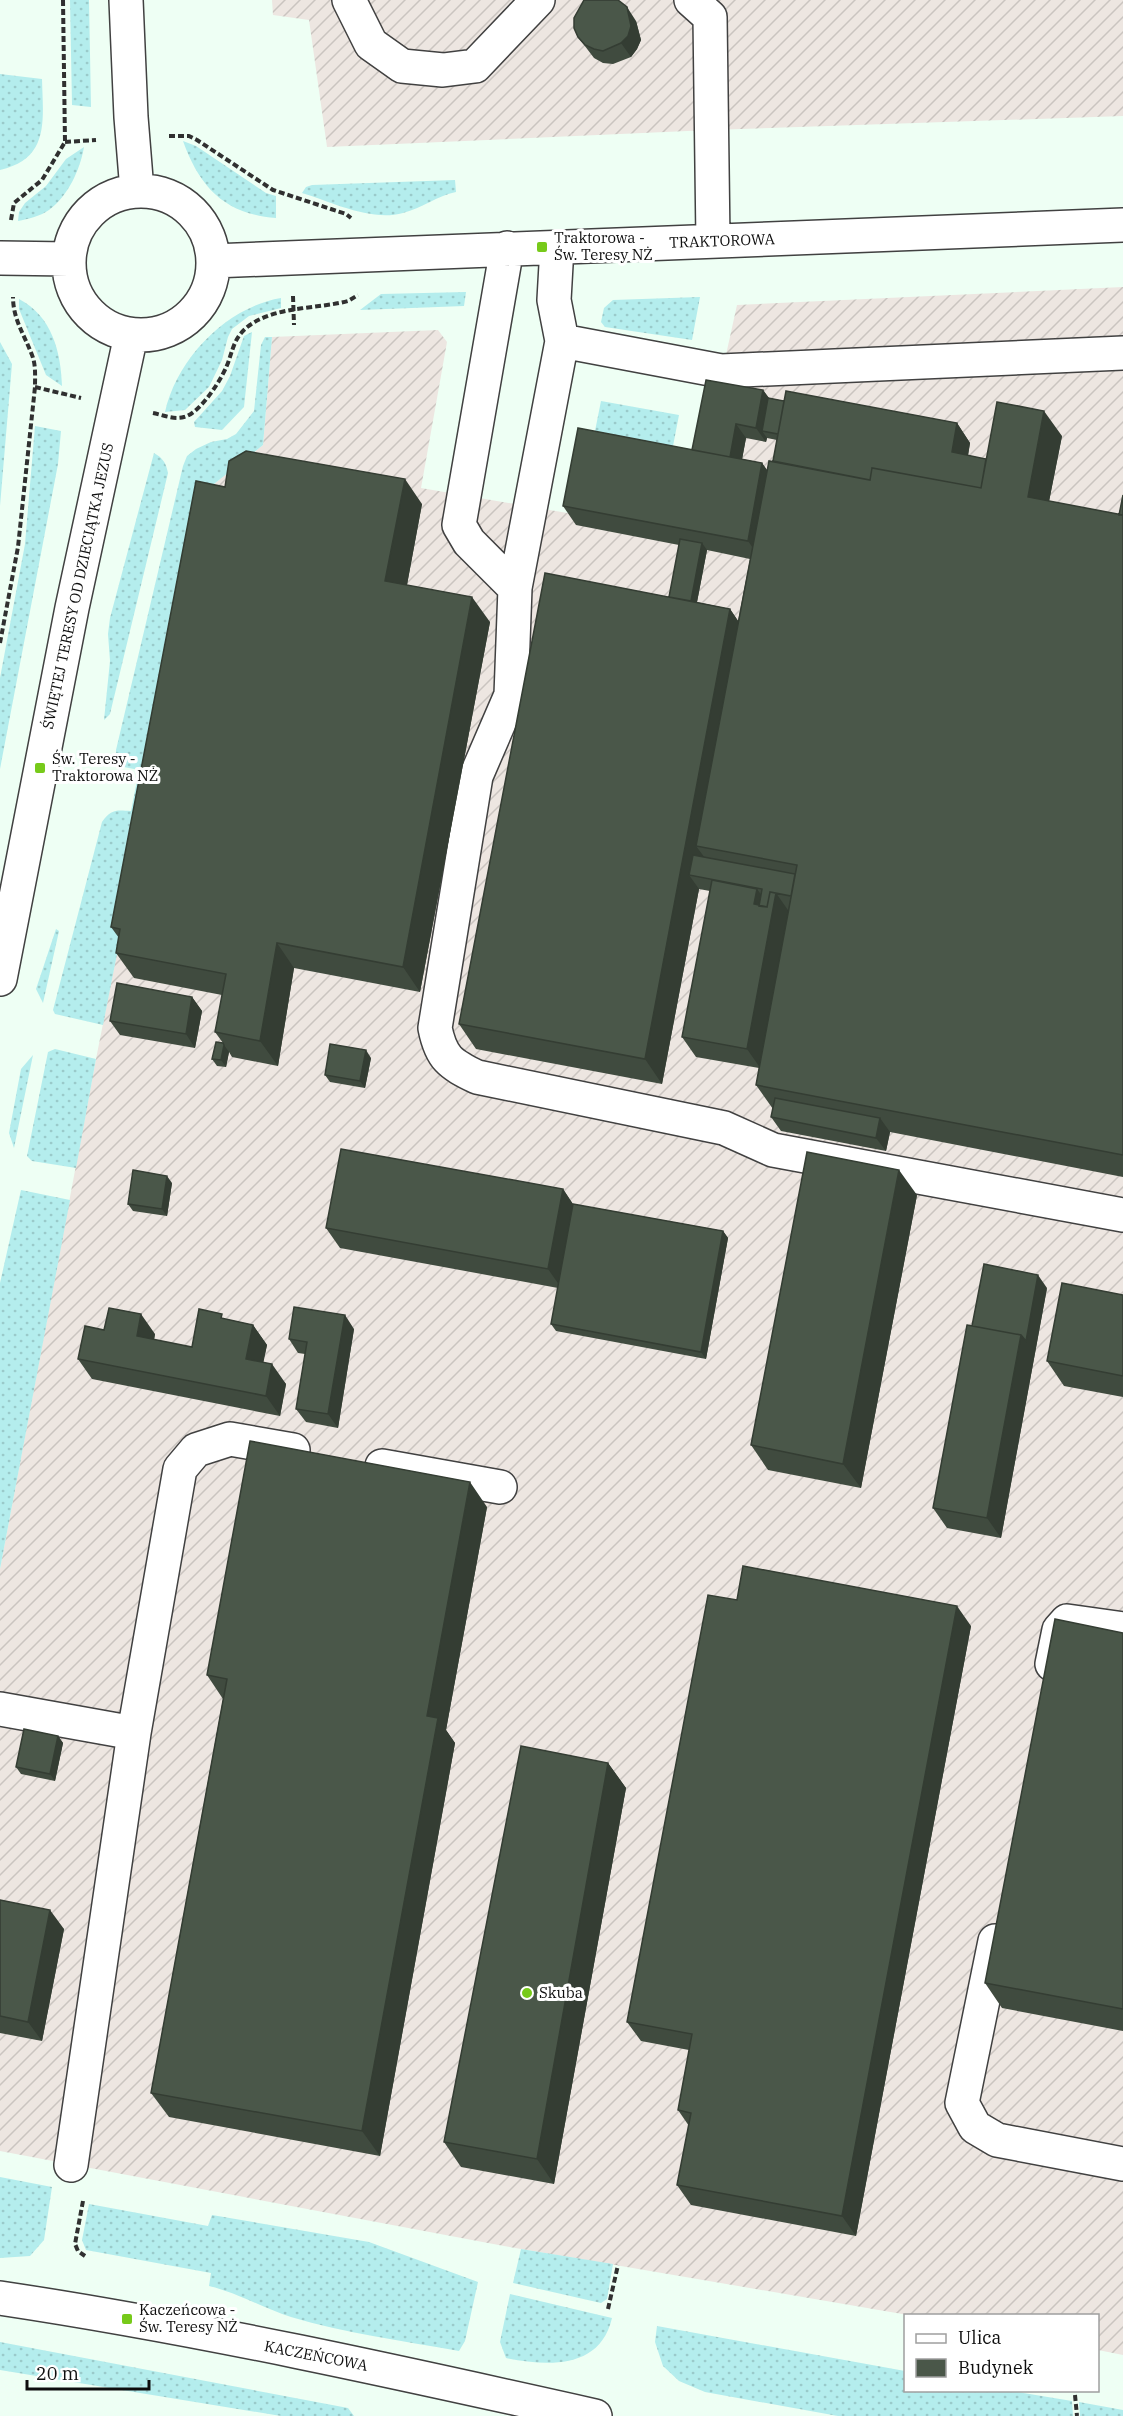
<svg xmlns="http://www.w3.org/2000/svg" width="1123" height="2416" viewBox="0 0 1123 2416" font-family="'IBM Plex Serif',serif">
	<style>
		.industrial { fill: url(#industrial-furrows) }
		.grass { fill: url(#grass-dots) }
		.lines { fill: none; stroke-linecap: round; stroke-linejoin: round }
		.minor-casing { stroke: #414141; stroke-width: 36 }
		.path { stroke: #303030; stroke-width: 4; stroke-dasharray: 6 3; stroke-linecap: butt }
		.minor { stroke: #fff; stroke-width: 33 }
		.wall { fill: #404b3f; fill-rule: evenodd }
		.shaded-wall { fill: #343d33 }
		.building { fill: #4a5749; stroke: #343d33; stroke-width: 1.5 }
		.poi-dot { fill: #77ca1a; stroke: #fff; stroke-width: 2 }
		.labels { text-anchor: middle; stroke-width: 6; stroke-linejoin: round; paint-order: stroke }
		.poi-label { font-size: 15px; fill: #0e0e0e; stroke: #fff; text-anchor: start }
		.street-label { font-size: 15px; fill: #0e0e0e; stroke: #fff }
	</style>
	<defs>
		<pattern id="industrial-furrows" width="10" height="10" patternUnits="userSpaceOnUse" patternTransform="scale(1.5)"><rect width="10" height="10" fill="#ede6e1"/><path d="M-1 1l2-2M0 10L10 0M9 11l2-2" fill="none" stroke="#cac4c0"/></pattern>
		<pattern id="grass-dots" width="8" height="8" patternUnits="userSpaceOnUse" patternTransform="scale(1.5)"><rect width="8" height="8" fill="#b4eded"/><path d="M2 2h.1M6 6h.1" fill="none" stroke="#9acaca" stroke-width="1.8" stroke-linecap="round"/></pattern>
	</defs>
	<rect width="100%" height="100%" fill="#eefff4"/>
	<path class="industrial" d="M272,0H1123V116L710,130L327,147L309,20L273,15Z
		M1123,287V2355L1098,2350V2316L908,2315L504,2246L0,2151V1569L96,1059L209,488L263,445L272,337L438,330L447,342L421,488L579,515L701,468L737,305Z"/>
	<path class="grass" d="M70,0H89L91,107L72,105Z
		M0,74L42,79C43,120 50,159 0,170Z
		M183,141L196,146L266,193L276,196V218C225,214 200,188 183,141Z
		M84,147C80,170 68,196 49,210C41,216 28,219 18,221L19,212L25,203L46,186L66,159Z
		M455,180L456,192C437,196 422,208 403,213C371,222 332,202 302,193L306,187L312,185Z
		M466,292L464,306L360,310L381,294Z
		M700,297L692,340L605,327L601,322L604,308L613,300Z
		M281,298V308L249,316L232,329L228,337L222,360L209,387L185,410L165,412C177,358 227,307 281,298Z
		M19,299C52,316 61,352 62,386L46,375L19,309Z
		M252,332L244,407L222,430L195,427L194,422L222,391L230,376L244,336Z
		M265,337H272L263,445L209,488L103,1025L55,1014L53,1010L102,822C111,809 116,810 131,811L139,770L124,767L116,758V750L183,466L187,456L196,449L211,442L227,439L236,434L254,411L261,345Z
		M0,342L12,364L0,506Z
		M601,401L679,415L673,446L595,431Z
		M35,426L61,431L58,464L0,769V678L25,544Z
		M154,453C163,458 166,463 168,473L110,714L104,720L110,661L108,634L110,618Z
		M56,929L59,931L43,1003L36,989Z
		M55,1049L96,1059L76,1168L32,1161L27,1156L48,1052Z
		M33,1055L14,1148L9,1133L21,1069Z
		M21,1190L70,1200L0,1569V1283Z
		M0,2177L52,2187L44,2240L30,2256L0,2258Z
		M89,2204L208,2226L212,2215L369,2242L478,2282L465,2341L459,2351C403,2341 345,2333 291,2317C263,2308 238,2293 209,2286L211,2273L86,2250L82,2240Z
		M521,2249L613,2264L607,2299L601,2303L513,2283Z
		M510,2294L612,2318C600,2370 547,2366 506,2358L500,2342Z
		M657,2326L905,2371L906,2390L1012,2391L1072,2401L1073,2416H838L705,2392L679,2381L663,2366L655,2342Z
		M0,2342L348,2408L354,2416H281L0,2370Z
		M1079,2402L1123,2410V2416H1080Z"/>
	<g class="lines">
		<g class="minor-casing">
			<path id="minor" d="M126,0L131,117L137,191
				M349,0L371,44L402,66L443,70L475,66L538,0
				M691,0L710,17L713,241
				M69 263a72 72 0 1 1 144 0a72 72 0 1 1-144 0Z
				M557,247L554,300L562,341L721,371L1123,353
				M507,248L459,525L469,542L515,588
				M0,258L69,259
				M213,261L1123,225
				M562,341L515,588L511,695L476,776L435,1028C441,1058 450,1064 477,1077L724,1128L773,1150L1123,1215
				M0,979L72,608L131,335
				M382,1466L500,1487
				M1052,1664L1059,1630L1067,1621L1123,1629
				M0,1709L134,1733
				M995,1941L962,2103L975,2127L997,2140L1123,2164
				M71,2165L134,1733L180,1469L196,1450L230,1439L293,1450
				M0,2298C200,2328 398,2372 595,2416"/>
		</g>
		<path class="path" d="M169,136H189L197,140L273,190L346,214L351,218
			M65,142L96,140
			M11,220L14,203L42,180L65,142L63,0
			M293,296L294,325
			M35,387L81,398
			M153,413C163,415 174,420 184,417C201,413 224,376 229,360C234,345 236,335 250,325C277,306 318,309 348,301L358,295
			M0,643L18,547L35,387C35,376 36,365 32,355C24,334 13,319 13,297
			M83,2201L75,2244L78,2251L85,2256
			M608,2309L618,2265
			M1075,2395L1077,2416"/>
		<use href="#minor" class="minor"/>
	</g>
	<path class="wall" d="M636,21L641,40L637,49L631,57L613,64L603,63L594,58L578,37Z
		M763,390L769,398L784,401L957,423L970,443L968,456L986,459L1062,436L1049,501L1119,515L1123,495V1177L890,1132L886,1151L781,1131L771,1117L773,1109L756,1085L759,1068L696,1057L682,1037L710,891L699,889L662,1084L476,1049L459,1024L669,597L679,545L576,525L563,506L692,450ZM746,438L766,442L767,438L777,440L773,461L767,470L762,463L742,459ZM707,550L750,559L738,621L730,609L697,602Z
		M225,487L422,504L407,585L490,622L420,992L294,968L278,1066L232,1057L229,1052L226,1067L217,1066L212,1059L223,1043L215,1032L222,995L134,978L116,953L119,938L111,927Z
		M192,997L202,1011L195,1048L120,1035L110,1021Z
		M371,1058L365,1088L330,1082L325,1075Z
		M172,1183L167,1216L133,1211L128,1204Z
		M563,1189L573,1204L723,1231L728,1238L706,1359L556,1331L551,1324L558,1288L340,1248L326,1228Z
		M917,1195L861,1488L768,1470L751,1445Z
		M1047,1288L1001,1538L947,1528L933,1508Z
		M1123,1295V1397L1064,1386L1047,1361Z
		M226,1319L253,1325L267,1345L263,1362L286,1384L280,1416L92,1379L78,1359L104,1330L155,1334L154,1340L192,1347Z
		M354,1329L338,1428L306,1422L296,1409L305,1354L298,1353L289,1339Z
		M487,1507L446,1730L455,1743L380,2156L169,2117L151,2093L223,1699L207,1675Z
		M737,1600L971,1626L856,2236L691,2205L677,2185L689,2126L678,2110L689,2050L641,2041L627,2022Z
		M1123,1633V2031L1002,2008L985,1983Z
		M58,1736L63,1743L55,1781L21,1774L16,1767Z
		M608,1763L626,1788L554,2184L461,2167L444,2142Z
		M0,1900L64,1929L42,2041L0,2033Z"/>
	<path class="shaded-wall" d="M627,7L636,21L641,40L637,49L631,57L621,43Z
		M763,390L773,404L762,431L767,438L766,442L756,428Z
		M1044,411L1062,436L1045,522L1028,497Z
		M957,423L970,443L965,472L952,452Z
		M736,424L746,438L739,476L729,462Z
		M762,463L776,483L762,561L748,541Z
		M405,479L422,504L403,606L385,581Z
		M702,543L707,550L693,623L688,616Z
		M472,597L490,622L420,992L403,967Z
		M730,609L747,634L696,846L705,858L689,875L699,889L662,1084L645,1059Z
		M757,889L771,908L754,904Z
		M776,893L790,913L761,1069L747,1049Z
		M277,943L294,968L278,1066L260,1041Z
		M192,997L202,1011L195,1048L186,1034Z
		M224,1045L229,1052L226,1067L221,1060Z
		M366,1050L371,1058L365,1088L360,1081Z
		M880,1118L890,1132L886,1151L876,1138Z
		M899,1170L917,1195L861,1488L843,1464Z
		M167,1176L172,1183L167,1216L162,1209Z
		M563,1189L576,1209L562,1289L548,1269Z
		M723,1231L728,1238L706,1359L701,1352Z
		M1038,1275L1047,1288L1001,1538L987,1518L1021,1335Z
		M141,1314L155,1334L151,1356L137,1336Z
		M345,1315L354,1329L338,1428L328,1414Z
		M253,1325L267,1345L260,1379L246,1359Z
		M272,1364L286,1384L280,1416L266,1396Z
		M470,1482L487,1507L446,1730L455,1743L380,2156L362,2131L427,1716Z
		M957,1606L971,1626L856,2236L842,2216Z
		M58,1736L63,1743L55,1781L50,1774Z
		M608,1763L626,1788L554,2184L537,2159Z
		M50,1910L64,1929L42,2041L28,2022Z"/>
	<path class="building" d="M584,0H618L627,7L631,26L628,36L621,43L603,51L594,49L585,45L578,37L574,28V18Z
		M706,380L763,390L756,428L736,424L730,457L692,450Z
		M786,391L957,423L952,452L986,459L981,488L872,468L870,480L773,461Z
		M768,398L784,401L778,434L762,431Z
		M997,402L1044,411L1028,497L1123,515V1155L756,1085L797,865L696,846L769,461L870,480L872,468L981,488Z
		M578,428L762,463L748,541L563,506Z
		M246,451L405,479L385,581L472,597L403,967L277,943L260,1041L215,1032L226,974L116,953L120,929L111,927L196,481L225,487L229,461Z
		M1123,495V515H1119Z
		M680,539L702,543L691,601L669,597Z
		M545,573L730,609L645,1059L459,1024Z
		M693,855L795,874L791,896L770,892L767,907L759,906L762,889L689,875Z
		M712,880L757,889L754,904L767,907L770,892L776,893L747,1049L682,1037Z
		M117,983L192,997L186,1034L110,1021Z
		M216,1042L223,1043L224,1045L221,1060L212,1059Z
		M330,1044L366,1050L360,1081L325,1075Z
		M775,1098L880,1118L876,1138L771,1117Z
		M341,1149L563,1189L548,1269L326,1228Z
		M807,1152L899,1170L843,1464L751,1445Z
		M133,1170L167,1176L162,1209L128,1204Z
		M573,1204L723,1231L701,1352L551,1324Z
		M984,1264L1038,1275L1026,1341L1021,1335L972,1326Z
		M1062,1283L1123,1295V1376L1047,1361Z
		M294,1307L345,1315L328,1414L296,1409L307,1342L289,1339Z
		M109,1308L141,1314L137,1336L192,1347L199,1309L222,1314L221,1318L253,1325L246,1359L272,1364L266,1396L78,1359L85,1326L104,1330Z
		M967,1325L1021,1335L987,1518L933,1508Z
		M250,1441L470,1482L427,1716L438,1718L362,2131L151,2093L227,1679L207,1675Z
		M743,1566L957,1606L842,2216L677,2185L691,2113L678,2110L692,2034L627,2022L708,1595L737,1600Z
		M1055,1619L1123,1633V2009L985,1983Z
		M24,1729L58,1736L50,1774L16,1767Z
		M521,1746L608,1763L537,2159L444,2142Z
		M0,1900L50,1910L28,2022L0,2016Z"/>
	<g class="poi-dot">
		<rect x="536" y="241" width="12" height="12" rx="3"/>
		<rect x="34" y="762" width="12" height="12" rx="3"/>
		<circle cx="527" cy="1993" r="6"/>
		<rect x="121" y="2313" width="12" height="12" rx="3"/>
	</g>
	<g class="labels">
		<g class="poi-label">
			<text x="554" y="243">Traktorowa -<tspan x="554" dy="17">Św. Teresy NŻ</tspan></text>
			<text x="52" y="764">Św. Teresy -<tspan x="52" dy="17">Traktorowa NŻ</tspan></text>
			<text x="539" y="1998">Skuba</text>
			<text x="139" y="2315">Kaczeńcowa -<tspan x="139" dy="17">Św. Teresy NŻ</tspan></text>
		</g>
		<g class="street-label">
			<text transform="translate(722 241) rotate(-2)" y="5">TRAKTOROWA</text>
			<text transform="translate(78 586) rotate(-78)" y="5">ŚWIĘTEJ TERESY OD DZIECIĄTKA JEZUS</text>
			<text transform="translate(316 2356) rotate(11)" y="5">KACZEŃCOWA</text>
		</g>
	</g>
	<rect x="904" y="2314" width="195" height="78" fill="#ffffff" stroke="#9f9f9f" stroke-width="1.5"/>
	<rect x="916" y="2334" width="30" height="9" fill="#ffffff" stroke="#9f9f9f" stroke-width="1.5"/>
	<text x="958" y="2344" font-size="18" fill="#0e0e0e">Ulica</text>
	<rect x="916" y="2359" width="30" height="18" fill="#4a5749" stroke="#9f9f9f" stroke-width="1.5"/>
	<text x="958" y="2374" font-size="18" fill="#0e0e0e">Budynek</text>
	<path d="M27 2380v9h122v-9" fill="none" stroke="#0e0e0e" stroke-width="3"/>
	<text x="36" y="2380" font-size="18" fill="#0e0e0e" stroke="#ffffff" stroke-width="4.5" paint-order="stroke">20 m</text>
</svg>
